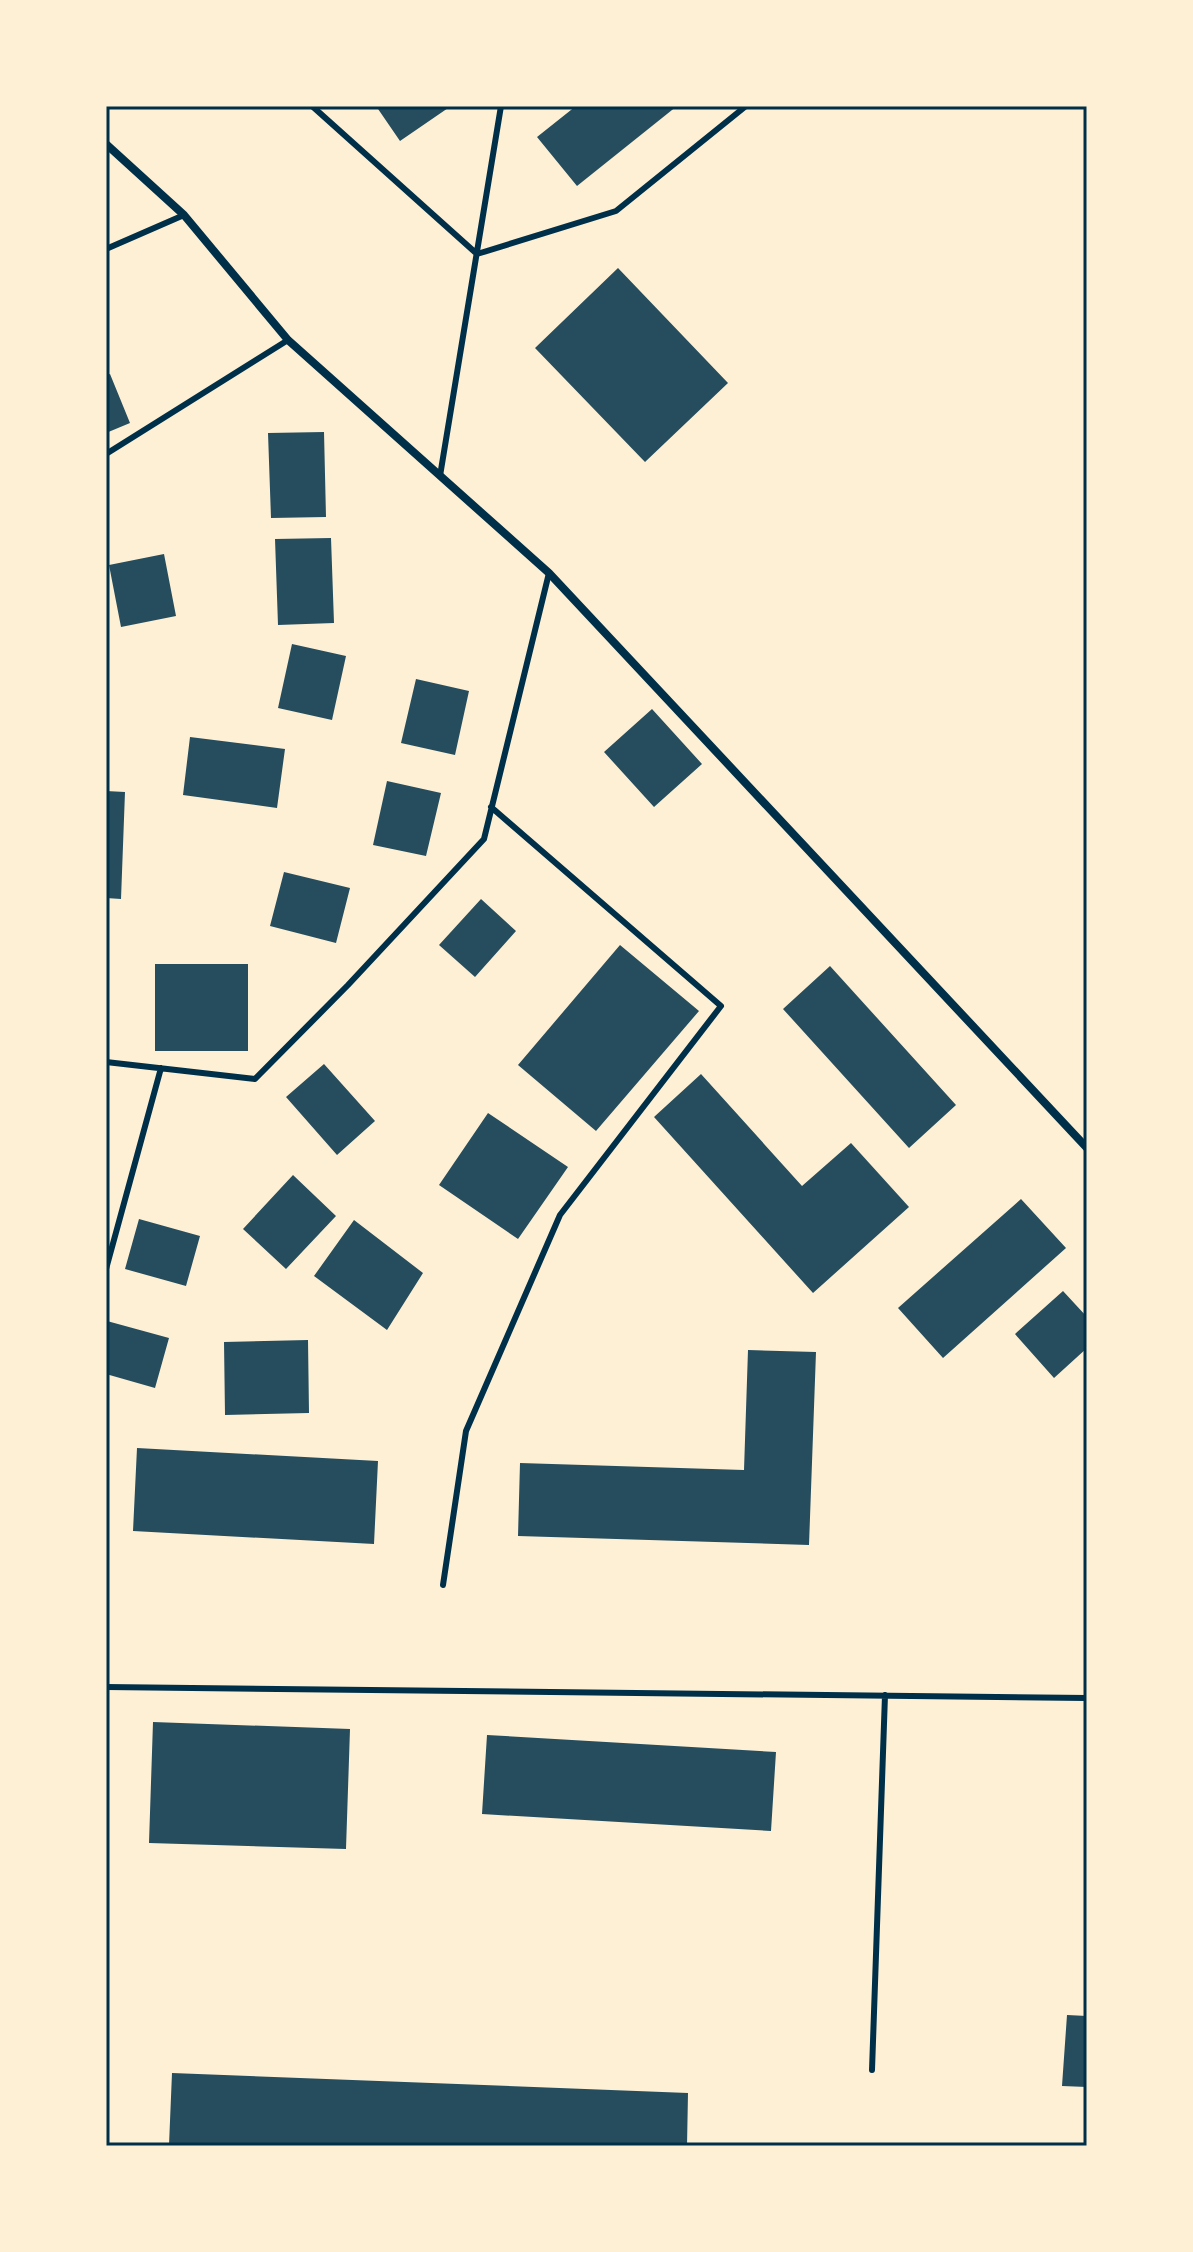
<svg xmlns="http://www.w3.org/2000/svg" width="1193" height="2252" viewBox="0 0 1193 2252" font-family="'Source Serif 4',serif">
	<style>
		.building { fill: #264d5e }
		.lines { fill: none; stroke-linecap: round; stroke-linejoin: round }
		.service { stroke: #003049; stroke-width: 6 }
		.minor { stroke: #003049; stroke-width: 8 }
		.neatline { fill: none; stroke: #003049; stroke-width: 3 }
	</style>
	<rect width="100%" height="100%" fill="#fdf0d5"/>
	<path class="building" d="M376,106H451L400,141Z
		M576,106H677L577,186L537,137Z
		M618,268L728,383L645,462L535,348Z
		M110,374L130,423L106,433V375Z
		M324,432L326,517L271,518L268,433Z
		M331,538L334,623L278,625L275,539Z
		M164,554L176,616L121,627L109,565Z
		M292,644L346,656L332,720L278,708Z
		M416,679L469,691L455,755L401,743Z
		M652,709L702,764L654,807L604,752Z
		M190,737L285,749L277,808L183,795Z
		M387,781L441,793L426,856L373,845Z
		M106,791L125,792L121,899L106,898Z
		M284,872L350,888L336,943L270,926Z
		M481,899L516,931L475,977L439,945Z
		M620,945L699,1011L596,1131L518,1065Z
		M155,964H248V1051H155Z
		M830,966L956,1105L909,1148L783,1009Z
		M324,1064L375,1121L337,1155L286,1097Z
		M701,1074L802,1186L851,1143L909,1207L813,1293L654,1117Z
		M488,1113L568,1167L518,1239L439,1185Z
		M293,1175L336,1216L286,1269L243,1229Z
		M1021,1199L1066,1248L943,1358L898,1308Z
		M139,1219L200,1236L186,1286L125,1269Z
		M354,1220L423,1273L387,1330L314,1276Z
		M1063,1291L1087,1317V1348L1054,1378L1015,1334Z
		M107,1321L169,1338L155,1388L106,1374Z
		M308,1340L309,1413L225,1415L224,1342Z
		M748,1350L816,1352L809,1545L518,1536L520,1463L744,1470Z
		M137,1448L378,1461L374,1544L133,1531Z
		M153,1722L350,1729L346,1849L149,1843Z
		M487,1735L776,1752L771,1831L482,1814Z
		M1067,2015L1087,2016V2087L1062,2086Z
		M172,2073L688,2093L687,2146L169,2145Z"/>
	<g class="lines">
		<path class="service" d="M312,106L477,254L616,211L746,106
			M106,249L184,215
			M106,454L288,340
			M440,476L501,106
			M106,1062L255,1079L348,985L484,839L549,573
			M106,1269L161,1068
			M443,1585L466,1431L560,1215L721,1006L491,807
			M106,1687L1087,1698
			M872,2070L885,1695"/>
		<path class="minor" d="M106,144L184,215L288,340L549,573L1087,1148"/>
	</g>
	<rect width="1193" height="2252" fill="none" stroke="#fdf0d5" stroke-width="216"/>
	<rect x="108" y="108" width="977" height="2036" class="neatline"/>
</svg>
